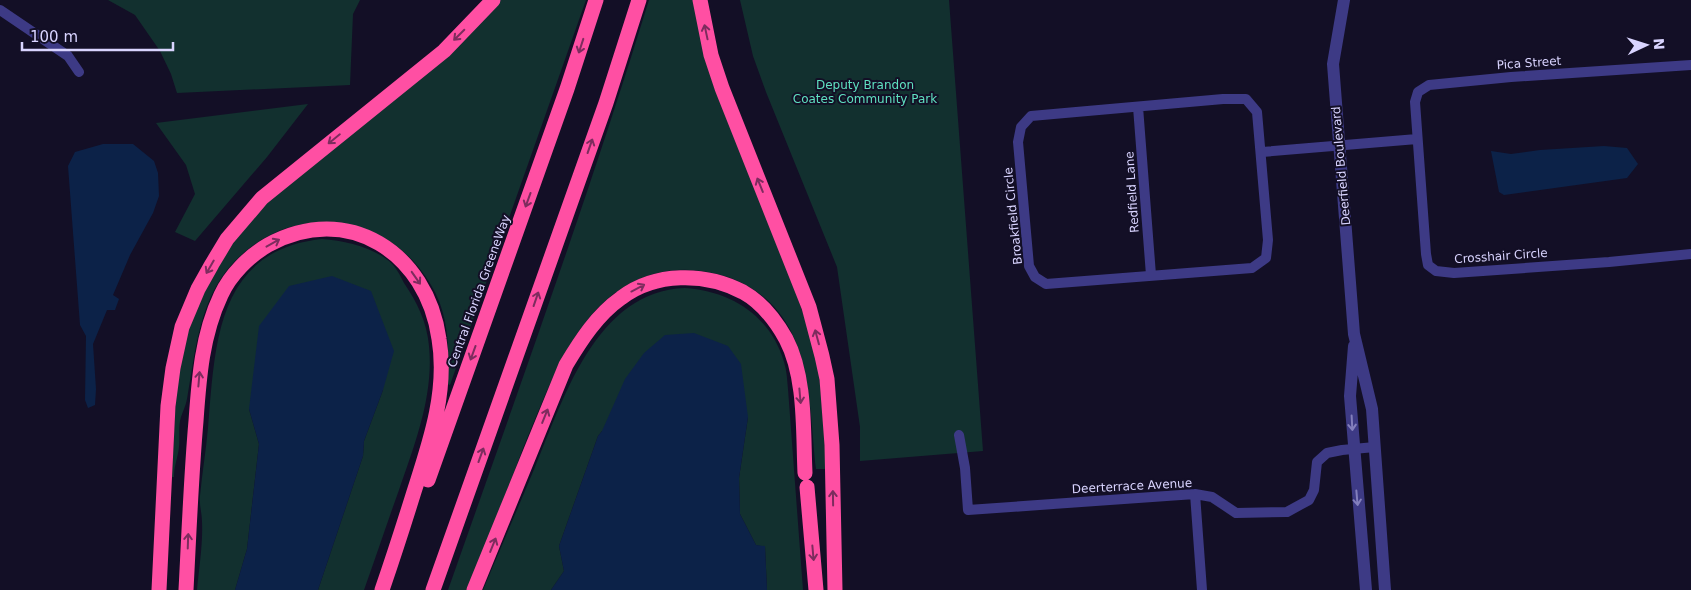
<svg xmlns="http://www.w3.org/2000/svg" width="1691" height="590" viewBox="0 0 1691 590" font-family="'DejaVu Sans',sans-serif">
	<style>
		.green { fill: #12302f }
		.water { fill: #0c2248 }
		.lines { fill: none; stroke-linecap: round; stroke-linejoin: round }
		.minor { stroke: #3d3a85; stroke-width: 10 }
		.tertiary { stroke: #3d3a85; stroke-width: 12 }
		.motorway { stroke: #ff4fa3; stroke-width: 15 }
		.oneway { stroke: #7d2c5e }
		.oneway2 { stroke: #837fbc }
		.labels { text-anchor: middle; stroke-width: 4; stroke-linejoin: round; paint-order: stroke }
		.street-label { font-size: 12px; fill: #d9d4ff; stroke: #130f26 }
		.park-label { font-size: 12px; fill: #5fe0c0; stroke: #130f26 }
	</style>
	<rect width="100%" height="100%" fill="#130f26"/>
	<path class="green" d="M108,0H360L353,14L350,85L177,93L171,74L160,51L135,15Z
		M500,0H586L450,385L447,384C450,351 449,314 431,285C386,208 284,200 227,270C198,307 195,355 187,399C186,405 183,411 181,417C178,426 180,438 179,447C178,457 174,466 174,477H172C175,420 174,360 197,307C203,290 218,264 228,249C237,235 248,223 258,210Z
		M649,0H696L818,357L827,469H816C808,394 813,308 728,277C703,269 678,267 653,274C593,292 566,347 543,400C534,422 524,444 516,467C500,508 484,549 468,590H448C517,394 588,198 649,0Z
		M740,0H949L983,451L860,461V427L837,267L766,92L753,56Z
		M308,104L267,157L195,241L175,232L195,194L186,165L156,123Z
		M322,239C345,241 370,246 389,261C396,267 400,275 404,283C417,302 427,322 429,346C434,395 415,444 399,490C387,523 376,557 364,590H318L363,456L364,441L383,390L249,409L259,444L247,549L235,590H197C199,568 203,544 202,522C202,513 199,505 200,496C202,473 206,451 208,428C215,345 216,250 322,239Z
		M685,288C731,291 771,316 784,362C787,371 787,380 788,389L803,590H767L765,547L756,545L740,514L739,478L748,417L602,431L598,436L559,546L564,571L551,590H483C500,549 518,508 535,467C564,398 596,291 685,288Z"/>
	<path class="water" d="M103,144H133L154,161L158,173L159,196L153,213L130,255L113,295L119,299L115,310H107L93,344L96,389L95,405L88,408L85,400L86,336L80,325L68,166L75,152Z
		M1604,146L1627,148L1638,164L1627,178L1504,195L1499,192L1491,151L1511,154L1540,150Z
		M332,276L371,291L394,351L383,390L364,441L363,456L318,590H235L247,549L259,444L249,409L259,326L289,286Z
		M694,333L728,346L741,364L748,417L739,478L740,514L756,545L765,546L767,590H551L564,571L559,546L598,436L602,431L625,379L644,353L665,335Z"/>
	<g class="lines">
		<path class="minor" d="M0,10L68,56L79,72
			M1691,65L1511,77L1429,85L1418,92L1415,102L1426,254L1428,265L1436,271L1454,273L1609,262L1691,254
			M1223,99H1246L1257,112L1268,240L1266,258L1252,268L1046,284L1035,277L1029,266L1018,142L1021,127L1031,116Z
			M1138,107L1151,275
			M1262,152L1417,139
			M959,435L965,468L968,510L1195,494L1212,497L1236,513L1287,512L1309,500L1314,490L1317,462L1327,453L1342,450L1375,447
			M1195,494L1202,590"/>
		<path class="tertiary" d="M1344,0L1333,64L1354,334L1372,409L1385,590
			M1354,346L1350,396L1366,590"/>
		<path class="motorway" d="M700,0L711,55L722,88L809,307L822,356L827,379L832,445L835,590
			M428,480L567,89L596,0
			M807,487L816,590
			M159,590L168,406L173,368L182,327L198,289L212,264L227,239L262,198L444,51L493,0
			M186,590C189,534 191,478 196,421C199,378 202,335 221,295C230,275 249,256 268,245C348,201 427,253 439,339C448,392 429,445 413,495C403,527 393,558 382,590
			M433,590L606,103L639,0
			M474,590L566,365C581,340 597,315 621,298C655,272 705,272 743,292C761,302 776,321 786,339C806,377 803,431 805,473"/>
	</g>
	<defs><path id="oneway-shaft" d="M-6 0H5M1.5-3L5.5 0L1.5 3" fill="none" stroke-width="1.6" stroke-linecap="round" stroke-linejoin="round" transform="scale(1.25)"/></defs>
	<g class="oneway">
		<use href="#oneway-shaft" transform="translate(706 32) rotate(-102)"/>
		<use href="#oneway-shaft" transform="translate(459 35) rotate(135)"/>
		<use href="#oneway-shaft" transform="translate(581 46) rotate(108)"/>
		<use href="#oneway-shaft" transform="translate(334 139) rotate(141)"/>
		<use href="#oneway-shaft" transform="translate(590 146) rotate(-71)"/>
		<use href="#oneway-shaft" transform="translate(760 185) rotate(-112)"/>
		<use href="#oneway-shaft" transform="translate(528 200) rotate(110)"/>
		<use href="#oneway-shaft" transform="translate(273 243) rotate(-29)"/>
		<use href="#oneway-shaft" transform="translate(210 267) rotate(120)"/>
		<use href="#oneway-shaft" transform="translate(416 278) rotate(55)"/>
		<use href="#oneway-shaft" transform="translate(638 288) rotate(-28)"/>
		<use href="#oneway-shaft" transform="translate(536 299) rotate(-71)"/>
		<use href="#oneway-shaft" transform="translate(817 337) rotate(-105)"/>
		<use href="#oneway-shaft" transform="translate(473 353) rotate(110)"/>
		<use href="#oneway-shaft" transform="translate(199 379) rotate(-85)"/>
		<use href="#oneway-shaft" transform="translate(800 396) rotate(85)"/>
		<use href="#oneway-shaft" transform="translate(545 416) rotate(-68)"/>
		<use href="#oneway-shaft" transform="translate(481 455) rotate(-70)"/>
		<use href="#oneway-shaft" transform="translate(833 498) rotate(-91)"/>
		<use href="#oneway-shaft" transform="translate(188 541) rotate(-88)"/>
		<use href="#oneway-shaft" transform="translate(493 545) rotate(-68)"/>
		<use href="#oneway-shaft" transform="translate(813 553) rotate(85)"/>
	</g>
	<g class="oneway2">
		<use href="#oneway-shaft" transform="translate(1352 423) rotate(87)"/>
		<use href="#oneway-shaft" transform="translate(1357 498) rotate(85)"/>
	</g>
	<g class="labels">
		<g class="street-label">
			<text transform="translate(1529 63) rotate(-4)" y="4">Pica Street</text>
			<text transform="translate(1341 166) rotate(-95)" y="4">Deerfield Boulevard</text>
			<text transform="translate(1132 192) rotate(-94)" y="4">Redfield Lane</text>
			<text transform="translate(1013 216) rotate(-96)" y="4">Broakfield Circle</text>
			<text transform="translate(1501 256) rotate(-4)" y="4">Crosshair Circle</text>
			<text transform="translate(479 291) rotate(-70)" y="4">Central Florida GreeneWay</text>
			<text transform="translate(1132 486) rotate(-3)" y="4">Deerterrace Avenue</text>
		</g>
		<g class="park-label">
			<text x="865" y="89">Deputy Brandon<tspan x="865" dy="14">Coates Community Park</tspan></text>
		</g>
	</g>
	<g transform="translate(1646 45) rotate(86)" stroke="#130f26" stroke-width="4" paint-order="stroke">
	<path d="M0-4L9 19L0 12L-9 19Z" fill="#d9d4ff"/>
	<text y="-8" font-size="14" font-weight="bold" text-anchor="middle" fill="#d9d4ff">N</text>
	</g>
	<path d="M22 42v8h151v-8" fill="none" stroke="#d9d4ff" stroke-width="2.5"/>
	<text x="30" y="42" font-size="15" fill="#d9d4ff" stroke="#130f26" stroke-width="4" paint-order="stroke">100 m</text>
</svg>
